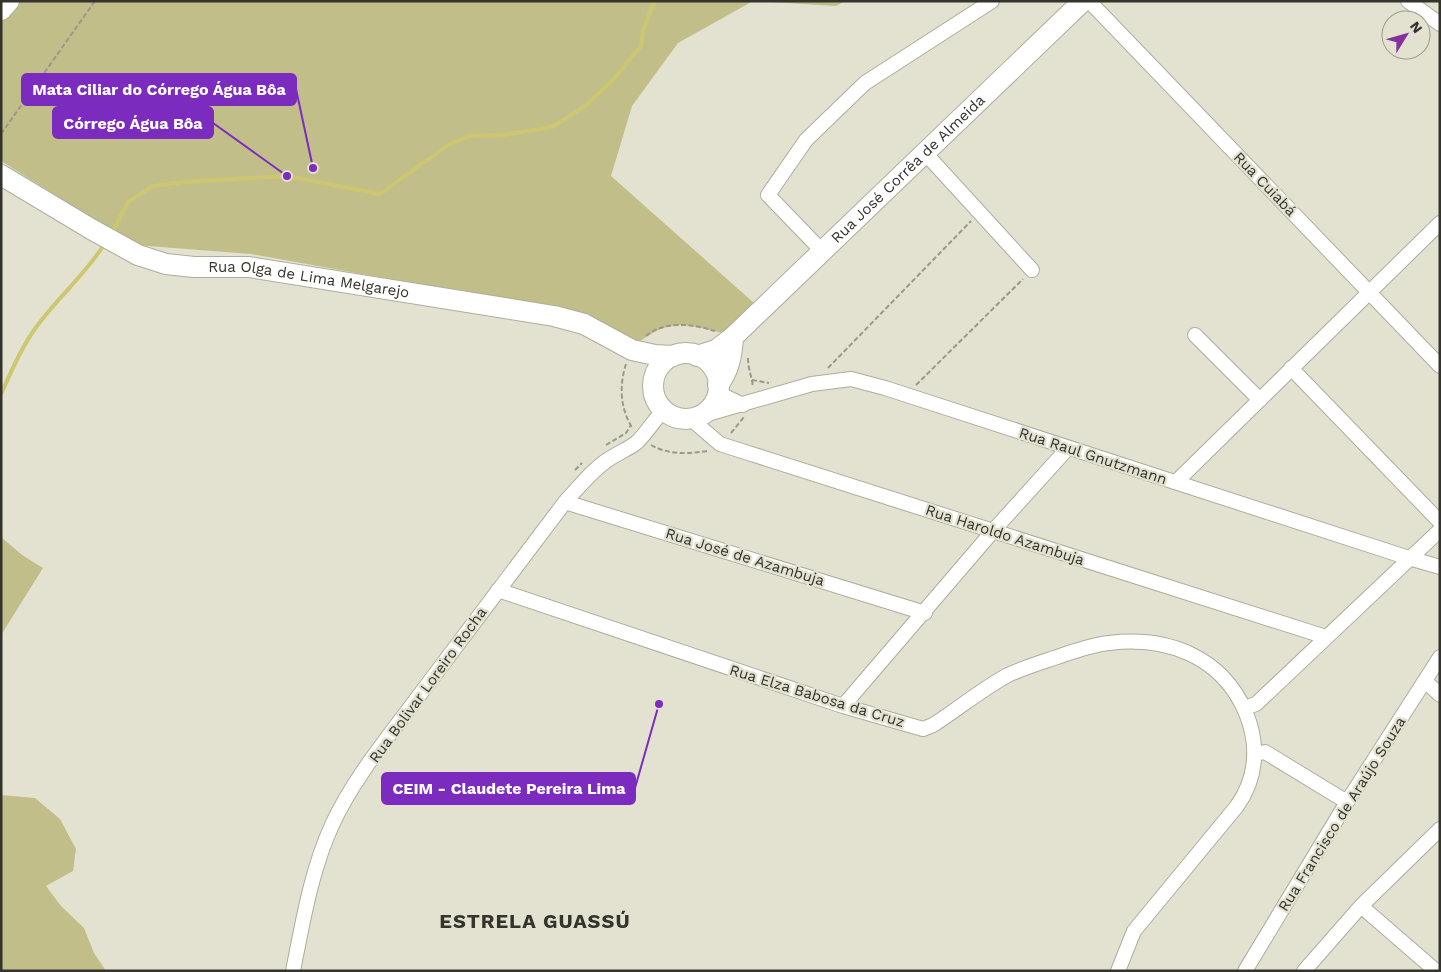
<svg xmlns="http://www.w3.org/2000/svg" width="1441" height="972" viewBox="0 0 1441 972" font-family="'Work Sans',sans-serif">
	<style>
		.green { fill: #c2be89 }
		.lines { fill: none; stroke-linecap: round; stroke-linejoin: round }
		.stream { stroke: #cdc771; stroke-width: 4 }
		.street-casing { stroke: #aead9c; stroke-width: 16 }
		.secondary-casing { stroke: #aead9c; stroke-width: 22 }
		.path { stroke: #99988a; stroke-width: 2; stroke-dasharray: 5 2.5; stroke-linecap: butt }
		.street { stroke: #fff; stroke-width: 14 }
		.secondary { stroke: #fff; stroke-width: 20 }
		.labels { text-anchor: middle; stroke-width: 4.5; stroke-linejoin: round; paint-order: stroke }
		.street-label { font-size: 15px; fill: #34332c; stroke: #e3e2d0 }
		.district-label { font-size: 20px; font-weight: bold; letter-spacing: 1px; fill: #34332c; stroke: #e3e2d0 }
		.leader { fill: none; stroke: #7b2cbf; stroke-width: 2 }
		.callout-dot { fill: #7b2cbf; stroke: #e3e2d0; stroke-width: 2 }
		.callout { fill: #7b2cbf; stroke: #7b2cbf; stroke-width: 2 }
		.callout-label { font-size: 16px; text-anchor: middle; font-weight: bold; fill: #fff }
	</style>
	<rect width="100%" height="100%" fill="#e3e2d0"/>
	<path class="green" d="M1,1H753L678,43L632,106L611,176L754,303L726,334C686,324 670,317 635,345L511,301L251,254L135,245L1,161Z
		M754,1H845L836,6Z
		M1,537L22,555L43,568L1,635Z
		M1,795L35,798L60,819L76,849L73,871L46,886L61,906L84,928L94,953L106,971H1Z"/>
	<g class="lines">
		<path class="stream" d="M112,233L128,202L153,186L184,182L287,176L380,194L448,145L469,136L504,135L552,127L585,106L613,80L641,46L643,31L653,4L655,1
			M1,394C11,372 22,346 37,326C58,297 87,273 105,243"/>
		<g class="street-casing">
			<path id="street" d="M1089,1L1440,366
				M1408,1L1440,24
				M926,154L1032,270
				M822,251L768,195L806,140L865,83L992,1
				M1195,335L1260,400
				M1291,368L1440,522
				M718,393L743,405
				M697,417L812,384L851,379L885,388L1409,558L1440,567
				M691,419L720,444L742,451L1326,637
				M1176,482L1440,223
				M565,502L925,613
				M498,590L843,706L923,729L933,725C958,709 982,689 1008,675C1023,668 1039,663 1054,658C1072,652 1090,645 1109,643C1167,636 1222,656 1246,713C1259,745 1257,778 1237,806L1134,931L1118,971
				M1425,681L1440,695
				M843,706L993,531L1068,448
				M1244,708L1256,704L1440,530
				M1255,754L1265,752L1347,802
				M1361,906L1436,971
				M293,971C303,921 311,871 332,825C354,777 390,735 421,693C469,629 517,565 565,502C579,487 592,470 609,459C618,453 628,449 636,443C647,433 653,421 664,410
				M1245,971L1347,802L1440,657
				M1304,971L1361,906L1440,829"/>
		</g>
		<g class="secondary-casing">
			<g id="secondary">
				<path d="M1,10L9,1"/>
				<path id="s1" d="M1,175L91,229L138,255L166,264L194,267H249L554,316L584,324L632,350L655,355L673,356"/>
				<circle cx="686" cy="386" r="33"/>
				<path id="s2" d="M697,356L716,350L733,337L1083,1"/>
				<path d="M718,385C729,371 732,355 733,337"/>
			</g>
		</g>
		<path class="path" d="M1,134L95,1
			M646,336C665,320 693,324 715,331
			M748,358C748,369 752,377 753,387
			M626,364C619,386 620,409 633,429
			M828,368L971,221
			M752,380L769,383
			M916,385L1023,279
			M731,433L744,417
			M606,445L626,433L631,425
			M651,445C669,455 688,454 707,451
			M575,470L582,463"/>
		<use href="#street" class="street"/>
		<use href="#secondary" class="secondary"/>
	</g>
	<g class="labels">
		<g class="street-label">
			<text dy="5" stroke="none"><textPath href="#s2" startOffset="284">Rua José Corrêa de Almeida</textPath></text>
			<text transform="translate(1265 184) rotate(46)" y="5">Rua Cuiabá</text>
			<text dy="5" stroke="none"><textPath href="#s1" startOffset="332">Rua Olga de Lima Melgarejo</textPath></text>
			<text transform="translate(1093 456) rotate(18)" y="5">Rua Raul Gnutzmann</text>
			<text transform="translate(1005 535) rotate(18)" y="5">Rua Haroldo Azambuja</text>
			<text transform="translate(745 557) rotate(17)" y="5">Rua José de Azambuja</text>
			<text transform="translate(428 685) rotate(-54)" y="5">Rua Bolivar Loreiro Rocha</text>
			<text transform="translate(817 696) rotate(17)" y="5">Rua Elza Babosa da Cruz</text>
			<text transform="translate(1342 814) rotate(-58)" y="5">Rua Francisco de Araújo Souza</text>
		</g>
		<g class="district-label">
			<text x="535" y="928">ESTRELA GUASSÚ</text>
		</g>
	</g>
	<path class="leader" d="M313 168L296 89M287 176L213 123M659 704L635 788"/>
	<g class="callout-dot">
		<circle cx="313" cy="168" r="5"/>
		<circle cx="287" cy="176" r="5"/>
		<circle cx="659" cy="704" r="5"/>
	</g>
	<g class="callout">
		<rect x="22" y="74" width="274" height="31" rx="5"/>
		<rect x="53" y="107" width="160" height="31" rx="5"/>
		<rect x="382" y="773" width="253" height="31" rx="5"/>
	</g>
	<g class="callout-label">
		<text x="159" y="95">Mata Ciliar do Córrego Água Bôa</text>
		<text x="133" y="129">Córrego Água Bôa</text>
		<text x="509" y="794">CEIM - Claudete Pereira Lima</text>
	</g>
	<rect width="1441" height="972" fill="none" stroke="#34332c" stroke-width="5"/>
	<g transform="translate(1406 35) rotate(53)"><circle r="24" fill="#e3e2d0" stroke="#9d9c8e"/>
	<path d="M0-4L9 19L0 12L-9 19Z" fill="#84309e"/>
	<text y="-8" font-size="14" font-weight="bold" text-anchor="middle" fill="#34332c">N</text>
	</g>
</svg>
